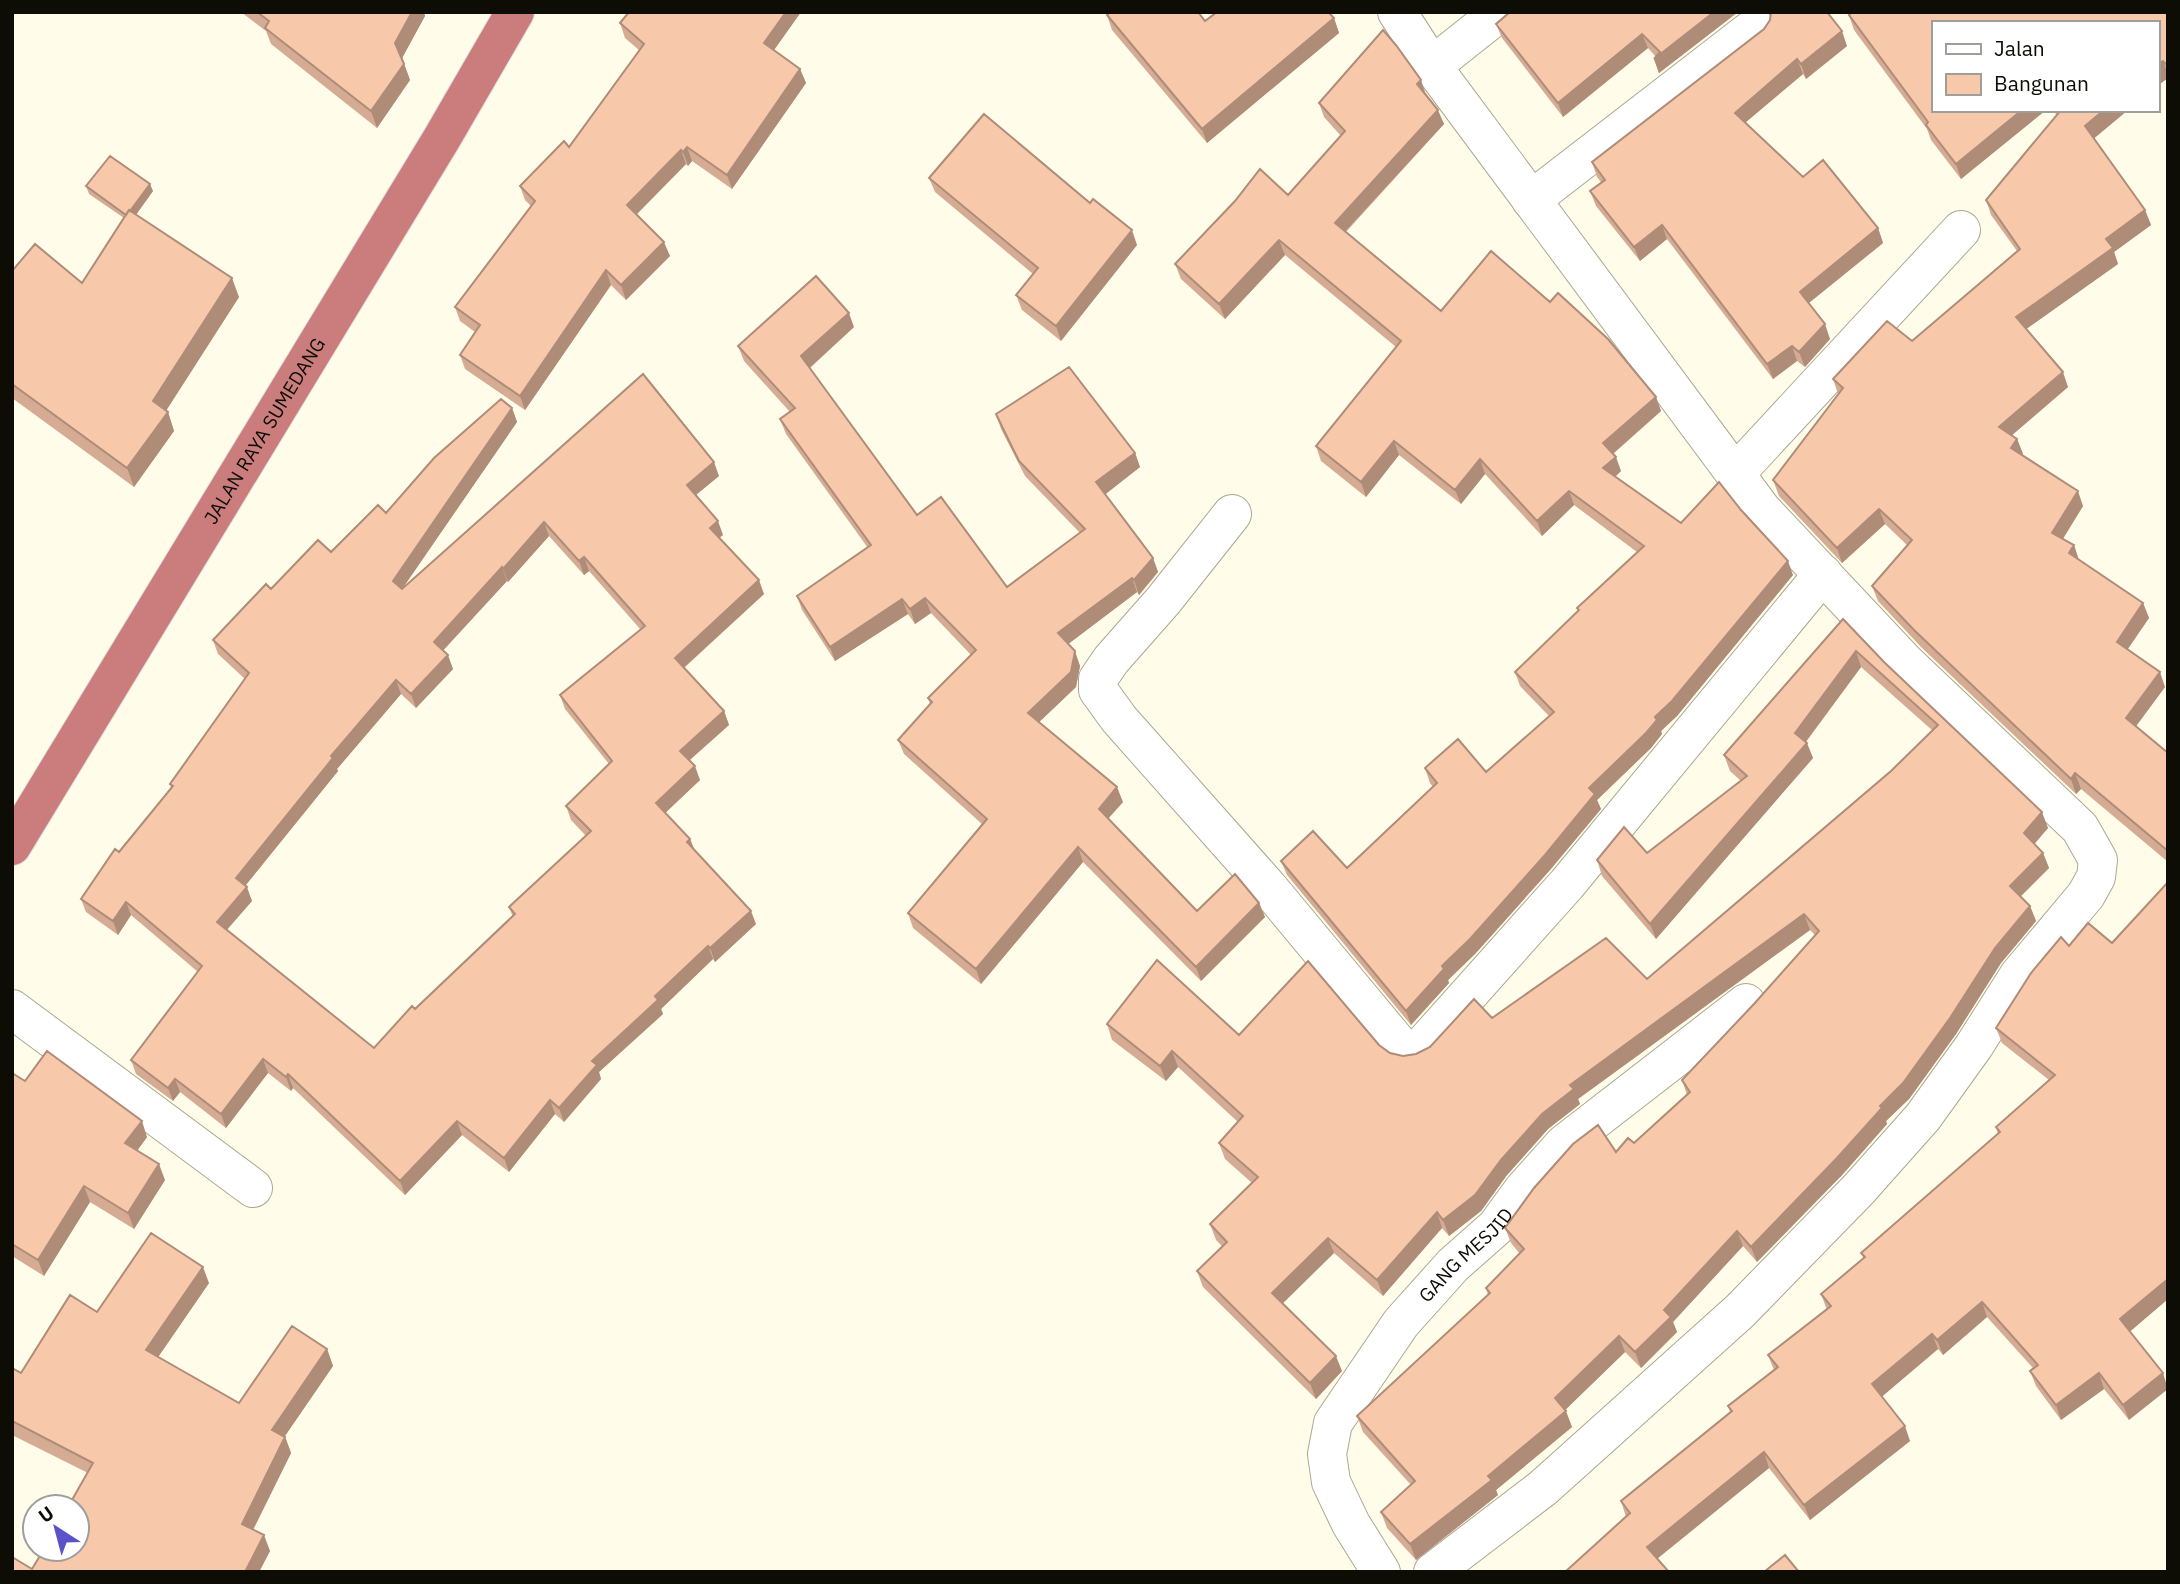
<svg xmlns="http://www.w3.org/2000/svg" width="2180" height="1584" viewBox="0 0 2180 1584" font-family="'IBM Plex Sans',sans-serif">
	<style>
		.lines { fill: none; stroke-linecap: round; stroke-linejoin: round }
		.street-casing { stroke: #aba891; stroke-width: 40 }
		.highway-casing { stroke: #e2e2e1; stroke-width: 40 }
		.street { stroke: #fff; stroke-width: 38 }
		.highway { stroke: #cb7d7e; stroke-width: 38 }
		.wall { fill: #d5ac93; fill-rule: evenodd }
		.shaded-wall { fill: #ae8c78 }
		.building { fill: #f8c8ab; stroke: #ae8c78; stroke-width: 2; fill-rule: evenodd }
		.labels { text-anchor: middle; stroke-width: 6; stroke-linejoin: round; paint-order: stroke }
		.street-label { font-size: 19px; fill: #0d0c05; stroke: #fff }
	</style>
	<rect width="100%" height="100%" fill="#fffce9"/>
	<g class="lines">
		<g class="street-casing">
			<g id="street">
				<path d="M1397,12L1432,66L1762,510L1905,662L2080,828L2098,860L2096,877L2086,895L2019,975L1974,1046L1923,1117L1859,1189L1740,1311L1543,1488L1433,1572"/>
				<path d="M1432,66L1500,12"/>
				<path d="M1531,200L1755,27"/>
				<path d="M1735,474L1961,230"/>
				<path d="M1232,514L1163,601L1111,660L1098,679V690L1119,719L1268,887L1401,1047C1410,1052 1416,1049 1424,1044L1567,884L1823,574"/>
				<path d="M12,1009L253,1188"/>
				<path id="s1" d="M1381,1572L1351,1524L1331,1482L1327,1454L1333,1423L1401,1323L1453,1265L1496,1227L1523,1190L1564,1144L1746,1003"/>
			</g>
		</g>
		<g class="highway-casing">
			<g id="highway">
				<path id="s2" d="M12,846L442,138L515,12"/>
			</g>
		</g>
		<use href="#street" class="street"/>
		<use href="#highway" class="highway"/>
	</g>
	<path class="wall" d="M241,12H424L425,16L402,58L410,80L377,128L271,44L266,31Z
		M629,12H801L774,50L800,69L806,83L732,189L692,161L688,166L686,164L637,214L670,256L626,300L611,285L525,410L465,369L460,355L475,332L460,321L455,307L531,206L525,200L520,186L569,147L639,50L625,38L620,23Z
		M1510,12H1738L1659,73L1654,59L1656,57L1648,48L1563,117L1502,38L1496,24Z
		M1827,12L1847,46L1806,79L1803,74L1745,123L1803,177L1878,228L1883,243L1809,303L1830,339L1805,367L1797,361L1773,379L1667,239L1640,261L1596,206L1590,191L1601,182L1597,177L1592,162Z
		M2168,12V78L2157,86V23L1933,110H2046L1961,179L1931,140L1927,129L1854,30L1849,15Z
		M1107,15L1205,21L1334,18L1339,33L1207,143L1112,30Z
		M1426,94L1444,124L1346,232L1441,311L1656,397L1661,411L1613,454L1621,471L1615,477L1681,523L1741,510L1793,575L1677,716L1661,731L1662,734L1651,748L1597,800L1601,809L1550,870L1475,954L1448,980L1449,983L1411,1025L1287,875L1281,861L1347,868L1433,787L1430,783L1425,768L1486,772L1549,716L1520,686L1515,672L1578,611L1577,608L1637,552L1574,505L1542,536L1485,474L1461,504L1399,455L1366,497L1321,461L1316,446L1396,347L1285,255L1225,319L1181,279L1175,264L1288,195L1341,136L1324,117L1319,103Z
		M2052,110H2128L2094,138L2145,210L2151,225L2114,252L2118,264L2026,329L2068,387L2012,435L2017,439L2023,454L2022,455L2083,506L2063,539L2074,545L2079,560L2143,603L2149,618L2128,649L2165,687L2136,726L2168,753V862L2081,789L2076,794L1921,647L1878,601L1872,586L1907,545L1885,524L1842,563L1779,496L1773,480L1838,394L1833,379L1912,341L2017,251L1991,215L1986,200L2057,115Z
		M929,178L1137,245L1061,341L1022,310L1016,295L1033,274L935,192Z
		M86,186L153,191L136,215L239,297L166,411L168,412L174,431L134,487L12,398V271L82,283L124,218L89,194Z
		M854,327L810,368L917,515L1007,587L1080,533L1025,476L1001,429L996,414L1135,453L1140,467L1105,494L1153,558L1158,572L1139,595L1137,592L1068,644L1080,666L1076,687L1039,722L1123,802L1108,819L1197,911L1259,903L1265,917L1201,981L1083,862L981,984L913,928L908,913L982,824L904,754L898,740L930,704L928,698L971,655L931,613L915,624L908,614L835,661L802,610L797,596L868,548L786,434L780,419L790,412L744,361L738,346Z
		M643,374L719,476L696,495L723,535L719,538L764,594L684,668L724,711L729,725L690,760L700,780L665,813L690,839L695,851L756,924L715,962L713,959L661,1009L663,1014L599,1072L601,1079L564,1122L555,1114L509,1172L462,1135L405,1195L293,1088L291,1091L268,1073L226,1128L180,1092L173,1101L136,1074L131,1060L198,972L131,915L118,935L86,912L81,899L171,788L170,784L245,679L218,654L213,640L271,589L331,552L386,513L512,408L517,422L402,589ZM549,536L584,575L589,571L641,630L560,695L565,709L609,764L566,806L571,820L586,836L509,907L513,917L374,1048L227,930L252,901L245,886L338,771L337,769L401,694L416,708L453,669L443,650L507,581L508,582Z
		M1843,619L1884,662L2048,828L2034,844L2043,853L2049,868L2021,896L2030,906L2036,921L2001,963L1956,1034L1909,1099L1886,1121L1887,1124L1843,1174L1757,1262L1743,1246L1673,1322L1677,1332L1641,1368L1625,1352L1565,1410L1572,1427L1496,1490L1498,1495L1416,1560L1387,1528L1381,1512L1411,1485L1363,1432L1357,1416L1488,1295L1486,1288L1520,1254L1511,1243L1505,1228L1616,1152L1634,1143L1687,1095L1682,1080L1754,1004L1815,935L1810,930L1578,1099L1580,1104L1548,1129L1507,1175L1481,1211L1449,1236L1442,1228L1383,1296L1334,1253L1283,1303L1342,1371L1316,1399L1203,1287L1197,1271L1222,1246L1216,1240L1210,1224L1252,1183L1225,1159L1219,1143L1238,1122L1178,1067L1166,1081L1112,1040L1107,1024L1379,1045L1390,1053L1403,1056L1416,1054L1492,1018L1647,979L1891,771L1933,731L1861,667L1806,742L1813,758L1656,939L1602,876L1597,860L1647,853L1741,781L1730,771L1724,755Z
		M2168,882V1299L2130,1331L2129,1420L2104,1389L2061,1420L2036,1386L2030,1371L2033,1368L1987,1317L1943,1355L1938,1349L1882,1396L1910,1441L1810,1520L1769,1468L1657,1559L1565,1572L1626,1517L1621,1501L1730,1412L1728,1406L1774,1370L1768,1355L1827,1310L1821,1294L1864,1259L1861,1253L1998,1134L1996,1127L2049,1080L2002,1043L1996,1028L2069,946L2112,943Z
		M12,1073L25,1081L147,1137L137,1151L165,1180L134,1229L90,1202L44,1276L12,1256Z
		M209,1283L158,1357L239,1403L327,1349L333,1366L285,1436L291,1453L253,1530L270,1551L259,1572H12L32,1569L88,1473L12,1435V1368L21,1373L97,1312Z"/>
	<path class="shaded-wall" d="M412,12H424L425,16L401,60L395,43Z
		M786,12H801L769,57L764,43Z
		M1714,12H1738L1659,73L1654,59Z
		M1334,18L1339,33L1207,143L1202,129Z
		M1842,31L1847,46L1806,79L1801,64Z
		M1642,34L1648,48L1563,117L1558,103Z
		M1797,59L1803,74L1740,127L1735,113Z
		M2163,61L2168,74V78L2157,86V66Z
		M404,64L410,80L377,128L371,111Z
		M800,69L806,83L732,189L727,175Z
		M1421,80L1426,95L1417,84Z
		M1438,110L1444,124L1340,237L1335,223Z
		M2022,110H2046L1961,179L1956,164Z
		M2104,110H2128L2091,141L2085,126Z
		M687,147L692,161L688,166L683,152Z
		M681,150L686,164L632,219L627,205Z
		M150,184L153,191L130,223L127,215Z
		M2145,210L2151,225L2114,252L2118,264L2022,332L2016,317L2106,239Z
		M1662,225L1667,239L1640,261L1634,247Z
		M1878,228L1883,243L1805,306L1800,292Z
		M1132,230L1137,245L1061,341L1056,326Z
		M1279,240L1285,255L1225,319L1219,304Z
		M664,242L670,256L626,300L621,285Z
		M606,270L611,285L525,410L520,396Z
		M232,278L239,297L160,420L153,401Z
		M849,313L854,327L806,371L801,356Z
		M1825,324L1830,339L1805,367L1799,352Z
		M1792,346L1797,361L1773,379L1767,364Z
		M2063,372L2068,387L2004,442L1999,427Z
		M1656,397L1661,411L1608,458L1603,443Z
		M512,408L517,422L398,595L393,581Z
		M168,412L174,431L134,487L127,468Z
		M2017,439L2023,454L2017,463L2011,448Z
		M1394,441L1399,455L1366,497L1361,482Z
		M1135,453L1140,467L1102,497L1096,482Z
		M1616,457L1621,471L1608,483L1603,468Z
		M1480,459L1485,474L1461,504L1455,490Z
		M714,462L719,476L692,498L687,485Z
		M1569,491L1574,505L1542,536L1537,521Z
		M2078,491L2083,506L2057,548L2052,533Z
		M1879,509L1885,524L1842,563L1837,548Z
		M718,521L723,535L715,541L710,528Z
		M544,522L549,536L508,582L503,569Z
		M2074,545L2079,561L2069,553Z
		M584,557L589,571L584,575L579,561Z
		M1153,558L1158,572L1139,595L1134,580Z
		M1788,561L1793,575L1677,716L1661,731L1662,734L1651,748L1597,800L1601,809L1550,870L1475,954L1448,980L1449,983L1411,1025L1406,1011L1442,966L1589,788L1655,717Z
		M502,567L507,581L439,655L434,642Z
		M1132,578L1137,592L1063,648L1058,633Z
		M759,580L764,594L680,671L675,658Z
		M925,598L931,613L915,624L910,609Z
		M902,599L908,614L835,661L830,647Z
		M2143,603L2149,618L2122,657L2117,642Z
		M1075,651L1080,666L1076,687L1033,728L1028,713Z
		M1856,651L1861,667L1801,748L1795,733Z
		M448,655L453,669L416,708L411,694Z
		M2160,672L2165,687L2131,733L2126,718Z
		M396,680L401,694L337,769L338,771L241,891L236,878L331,756Z
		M724,711L729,725L685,764L680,751Z
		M1807,743L1813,758L1656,939L1650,924Z
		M695,766L700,780L661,817L656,803Z
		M2075,773L2081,789L2076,794L2071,779Z
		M1117,787L1123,802L1104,823L1099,809Z
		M2042,812L2048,828L2030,849L2024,833Z
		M690,839L695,852L687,842Z
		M1078,847L1083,862L981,984L976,969Z
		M2043,853L2049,868L2016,901L2010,886Z
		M247,887L252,901L222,935L217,922Z
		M126,902L131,915L118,935L113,921Z
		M1259,903L1265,917L1201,981L1196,967Z
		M2030,906L2036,921L2001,963L1956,1034L1909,1099L1886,1121L1887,1124L1843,1174L1757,1262L1751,1247L1880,1106L1995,948Z
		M751,911L756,924L715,962L710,948Z
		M1804,914L1810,930L1578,1099L1580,1104L1548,1129L1507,1175L1481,1211L1449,1236L1443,1220L1501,1160L1570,1085Z
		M708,946L713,959L661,1009L663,1014L599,1072L601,1079L564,1122L559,1108L592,1061L655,996Z
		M1172,1051L1178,1067L1166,1081L1160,1066Z
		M263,1059L268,1073L226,1128L221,1114Z
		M288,1074L293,1088L291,1091L286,1077Z
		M175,1079L180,1092L173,1101L168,1088Z
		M550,1100L555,1114L509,1172L504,1158Z
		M142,1121L147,1137L131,1159L125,1143Z
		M457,1121L462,1135L405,1195L400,1181Z
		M159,1164L165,1180L134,1229L128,1213Z
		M84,1186L90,1202L44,1276L38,1260Z
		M1437,1212L1442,1228L1383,1296L1377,1280Z
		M1737,1231L1743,1246L1673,1322L1677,1332L1641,1368L1635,1352L1664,1310Z
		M1328,1238L1334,1253L1278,1308L1272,1293Z
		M203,1267L209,1283L152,1366L146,1350Z
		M2168,1279V1299L2126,1335L2120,1319Z
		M1982,1302L1987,1317L1943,1355L1937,1340Z
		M1932,1334L1938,1349L1878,1400L1872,1384Z
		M1619,1336L1625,1352L1561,1414L1555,1398Z
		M327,1349L333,1366L278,1446L272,1430Z
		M1336,1356L1342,1371L1316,1399L1310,1383Z
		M2099,1373L2104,1389L2061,1420L2056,1405Z
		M2163,1373L2168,1389L2129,1420L2123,1405Z
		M1566,1411L1572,1427L1496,1490L1498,1495L1416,1560L1410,1544L1488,1476Z
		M1905,1426L1910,1441L1810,1520L1804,1505Z
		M285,1437L291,1453L248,1540L242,1524Z
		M1764,1452L1769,1468L1653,1562L1647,1547Z
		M264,1535L270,1551L259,1572H245Z"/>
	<path class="building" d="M257,12H412L395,43L404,64L371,111L265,28L269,21Z
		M629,12H786L764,43L800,69L727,175L687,147L683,152L681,150L627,205L664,242L621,285L606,270L520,396L460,355L480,325L455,307L535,201L520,186L564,141L569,147L644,44L620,23Z
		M1110,12H1198L1205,21L1217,12H1328L1334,18L1202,129L1107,15Z
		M1510,12H1714L1654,59L1660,52L1642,34L1558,103L1496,24Z
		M1771,12H1827L1842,31L1801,64L1797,59L1735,113L1803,177L1823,160L1878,228L1800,292L1825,324L1799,352L1792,346L1767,364L1662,225L1634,247L1590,191L1605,180L1592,162L1764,29L1770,20Z
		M1852,12H2168V66L2163,61L2157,66V23H1933V110H2022L1956,164L1926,125L1928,122L1849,15Z
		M1383,30L1396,45L1421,80L1417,84L1438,110L1335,223L1441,311L1491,251L1550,302L1558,293L1608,339L1656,397L1603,443L1616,457L1603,468L1681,523L1719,482L1741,510L1788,561L1672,701L1655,717L1657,720L1646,733L1589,788L1595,794L1545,855L1470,939L1442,966L1444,969L1406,1011L1281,861L1313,831L1347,868L1437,783L1425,768L1458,739L1486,772L1554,712L1515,672L1579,610L1577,608L1644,546L1569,491L1537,521L1480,459L1455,490L1394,441L1361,482L1316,446L1401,341L1279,240L1219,304L1175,264L1235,201L1260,169L1288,195L1345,131L1319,103Z
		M2061,110H2104L2085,126L2145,210L2106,239L2113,248L2016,317L2063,372L1999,427L2017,439L2011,448L2078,491L2052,533L2074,545L2069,553L2143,603L2117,642L2160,672L2126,718L2168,753V851L2075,773L2071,779L1915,631L1872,586L1912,540L1879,509L1837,548L1773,480L1843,388L1833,379L1887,321L1912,341L2020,249L1986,200Z
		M984,114L1090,203L1093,199L1132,230L1056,326L1016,295L1038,268L929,178Z
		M110,156L150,184L130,211L129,210L126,215L86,186Z
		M129,210L232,278L153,401L168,412L127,468L12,384V271L35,244L82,283Z
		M816,276L849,313L801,356L917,515L941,497L1007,587L1085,529L1019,461L996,414L1069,367L1135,453L1096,482L1153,558L1134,580L1132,578L1058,633L1075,651L1071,672L1028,713L1117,787L1099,809L1197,911L1235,874L1259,903L1196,967L1078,847L976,969L908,913L987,819L898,740L932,702L928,698L976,650L925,598L910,609L902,599L830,647L797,596L871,545L780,419L795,408L738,346Z
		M643,374L714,462L687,485L718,521L710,528L759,580L675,658L724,711L680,751L695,766L656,803L690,839L687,842L751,911L710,948L708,946L655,996L658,1000L592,1061L597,1065L559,1108L550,1100L504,1158L457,1121L400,1181L288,1074L286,1077L263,1059L221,1114L175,1079L168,1088L131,1060L202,966L126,902L113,921L81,899L115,849L119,852L173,786L170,784L249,673L213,640L266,584L271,589L318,540L331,552L378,505L386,513L434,458L501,399L512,408L393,581L402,589ZM544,522L579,561L584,557L645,626L560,695L612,761L566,806L591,831L509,907L515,914L415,1009L412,1006L374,1048L217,922L247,887L236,878L333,758L331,756L396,680L411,694L448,655L434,642L502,567L503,569Z
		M1843,619L1884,662L2042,812L2024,833L2043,853L2010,886L2030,906L1995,948L1950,1018L1903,1083L1880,1106L1882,1108L1837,1158L1751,1247L1737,1231L1664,1310L1671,1317L1635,1352L1619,1336L1555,1398L1566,1411L1488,1476L1492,1480L1410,1544L1381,1512L1415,1481L1357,1416L1490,1293L1486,1288L1524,1249L1505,1228L1534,1188L1573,1144L1598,1125L1616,1152L1628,1138L1634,1143L1690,1092L1682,1080L1754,1004L1819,931L1804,914L1570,1085L1574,1089L1542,1114L1501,1160L1475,1195L1443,1220L1437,1212L1377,1280L1328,1238L1272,1293L1336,1356L1310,1383L1197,1271L1227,1242L1210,1224L1258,1177L1219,1143L1243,1116L1172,1051L1160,1066L1107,1024L1157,960L1239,1035L1308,961L1379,1045L1390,1053L1403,1056L1416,1054L1430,1047L1474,999L1492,1018L1606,938L1647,979L1891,771L1938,725L1856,651L1795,733L1807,743L1650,924L1597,860L1624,827L1647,853L1747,776L1724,755Z
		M2168,882V1279L2120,1319L2163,1373L2123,1405L2099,1373L2056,1405L2030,1371L2038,1365L1982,1302L1937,1340L1932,1334L1872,1384L1905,1426L1804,1505L1764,1452L1647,1547L1669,1572H1565L1630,1513L1621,1501L1732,1411L1728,1406L1778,1367L1768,1355L1831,1306L1821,1294L1865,1257L1861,1253L2000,1132L1996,1127L2055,1075L1996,1028L2031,973L2061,937L2069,946L2088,923L2112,943Z
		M47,1051L142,1121L125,1143L159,1164L128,1213L84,1186L38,1260L12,1244V1073L25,1081Z
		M151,1233L203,1267L146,1350L239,1403L292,1326L327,1349L272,1430L285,1437L242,1524L264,1535L245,1572H12V1557L32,1569L44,1549H77V1507H68L93,1463L12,1421V1368L21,1373L70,1295L97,1312Z
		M1785,1555L1799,1572H1764Z"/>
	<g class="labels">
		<g class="street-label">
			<text dy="7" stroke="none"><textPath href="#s2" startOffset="486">JALAN RAYA SUMEDANG</textPath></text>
			<text dy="7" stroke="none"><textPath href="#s1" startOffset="378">GANG MESJID</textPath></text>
		</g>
	</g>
	<rect width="2180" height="1584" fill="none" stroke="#0d0c05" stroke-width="28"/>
	<rect x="1932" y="21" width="228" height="91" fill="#ffffff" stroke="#9e9e9b" stroke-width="2"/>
	<rect x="1946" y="44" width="35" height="10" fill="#ffffff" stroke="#9e9e9b" stroke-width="2"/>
	<text x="1994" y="56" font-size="21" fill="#0d0c05">Jalan</text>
	<rect x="1946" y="74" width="35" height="21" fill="#f8c8ab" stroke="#9e9e9b" stroke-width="2"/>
	<text x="1994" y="91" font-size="21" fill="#0d0c05">Bangunan</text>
	<g transform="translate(56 1528) rotate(324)"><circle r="33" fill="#ffffff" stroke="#9e9e9b" stroke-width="2"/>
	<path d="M0-5L12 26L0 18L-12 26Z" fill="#5b51c9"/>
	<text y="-10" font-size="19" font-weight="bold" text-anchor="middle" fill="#0d0c05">U</text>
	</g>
</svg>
